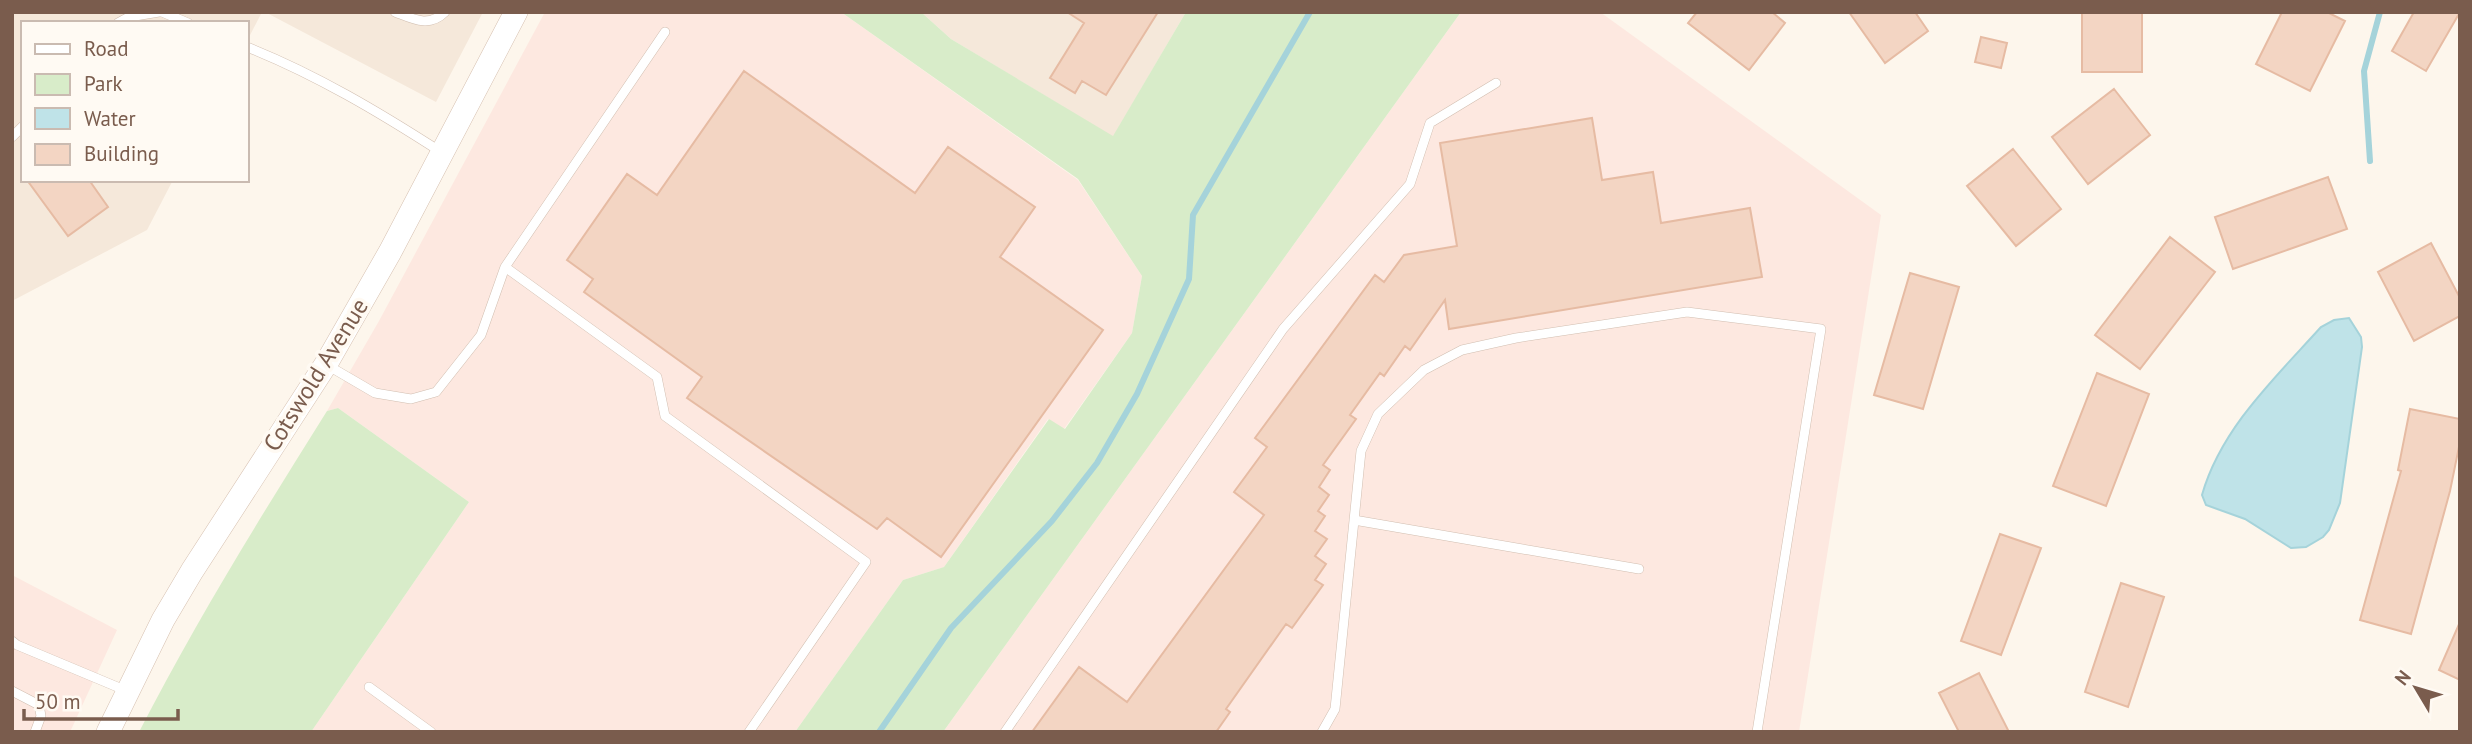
<svg xmlns="http://www.w3.org/2000/svg" width="2472" height="744" viewBox="0 0 2472 744" font-family="'PT Sans',sans-serif">
	<style>
		.residential { fill: #f5e8da }
		.commercial { fill: #fde8e0 }
		.green { fill: #d8ecc9 }
		.water { fill: #bfe3e8; stroke: #a5d3da; stroke-width: 2 }
		.lines { fill: none; stroke-linecap: round; stroke-linejoin: round }
		.stream { stroke: #a5d3da; stroke-width: 6 }
		.building { fill: #f3d5c3; stroke: #e6bba3; stroke-width: 2 }
		.lane-casing { stroke: #d1beb0; stroke-width: 10 }
		.secondary-casing { stroke: #d6c0b0; stroke-width: 24 }
		.lane { stroke: #fff; stroke-width: 9 }
		.secondary { stroke: #fff; stroke-width: 23 }
		.labels { text-anchor: middle; stroke-width: 7; stroke-linejoin: round; paint-order: stroke }
		.street-label { font-size: 24px; fill: #7a5c4d; stroke: #fffaf3 }
	</style>
	<rect width="100%" height="100%" fill="#fdf6ec"/>
	<path class="residential" d="M12,12H262L247,41V23H23V180H173L147,230L12,301Z
		M265,12H483L436,102Z
		M921,12H1186L1113,137L951,39Z"/>
	<path class="commercial" d="M545,12H841L1078,180L1142,276L1132,333L1064,429L1048,419L944,567L903,580L795,732H311L469,502L338,408L327,411L379,321Z
		M1461,12H1600L1881,215L1799,732H943Z
		M12,575L117,630L70,732H12Z"/>
	<path class="green" d="M841,12H921L951,39L1113,136L1186,12H1461L943,732H795L903,580L944,567L1049,419L1065,429L1132,333L1142,276L1078,179Z
		M338,408L469,502L311,732H139C196,621 261,516 327,411Z"/>
	<path class="water" d="M2349,318L2361,337L2362,347L2340,503L2329,530L2323,537L2306,547L2291,548L2245,519L2206,505L2202,495C2221,428 2276,377 2321,327L2334,320Z"/>
	<g class="lines">
		<path class="stream" d="M2370,161L2364,71L2380,12
			M879,732L951,628L1052,521L1097,463L1137,394L1189,279L1193,215L1310,12"/>
	</g>
	<path class="building" d="M1067,12H1158L1106,95L1082,81L1075,93L1050,78L1084,23Z
		M1697,12H1772L1785,23L1749,70L1688,23Z
		M1849,12H1915L1928,31L1885,63Z
		M2082,12H2142V72H2082Z
		M2282,12H2327L2345,21L2310,91L2256,64Z
		M2414,12H2460L2426,71L2392,51Z
		M1981,37L2007,43L2001,68L1975,62Z
		M744,71L915,193L948,147L1035,207L1000,257L1103,330L941,557L887,518L877,529L687,398L702,377L584,292L593,279L567,260L627,174L657,195Z
		M2114,89L2150,135L2088,184L2052,137Z
		M1592,118L1602,180L1653,172L1661,223L1750,208L1762,277L1449,329L1445,300L1410,350L1405,346L1384,376L1380,373L1350,415L1356,419L1323,465L1330,470L1319,487L1329,495L1318,511L1325,516L1315,531L1327,539L1315,556L1326,564L1315,580L1323,585L1292,628L1286,624L1226,709L1230,712L1216,732H1032L1079,667L1127,702L1264,515L1234,492L1267,447L1255,438L1375,275L1384,282L1404,255L1457,246L1440,143Z
		M2013,149L2061,209L2016,246L1967,186Z
		M2328,177L2347,229L2233,269L2215,217Z
		M27,180H89L108,207L68,236Z
		M2170,237L2215,272L2140,369L2095,335Z
		M2431,243L2460,298V316L2414,341L2378,272Z
		M1910,273L1959,287L1923,409L1874,395Z
		M2097,373L2149,394L2106,506L2053,486Z
		M2410,409L2460,419V442L2450,491L2411,634L2360,620L2401,471L2398,470Z
		M2000,534L2041,548L2001,655L1961,641Z
		M2121,583L2164,597L2128,707L2085,692Z
		M2460,622V680L2439,670Z
		M1979,673L2009,732H1959L1939,693Z"/>
	<g class="lines">
		<g class="lane-casing">
			<path id="lane" d="M162,12L188,23
				M395,12C413,19 429,28 445,12
				M118,23L129,17L159,12
				M247,47C315,74 379,112 441,152
				M12,137L23,126
				M505,267L665,32
				M327,365L375,393L411,399L436,392L481,335L505,267L657,377L665,416L866,562L749,732
				M1354,520L1639,569
				M12,641L17,645L127,691
				M369,687L431,732
				M12,691L39,705L41,716L35,732
				M1005,732L1283,329L1410,184L1430,123L1496,83
				M1322,732L1335,709L1361,451L1378,414L1424,370L1462,350L1516,338L1687,312L1821,329L1757,732"/>
		</g>
		<g class="secondary-casing">
			<path id="secondary" d="M108,732L163,620L192,571L326,364L390,252L516,12"/>
		</g>
		<use href="#lane" class="lane"/>
		<use href="#secondary" class="secondary"/>
	</g>
	<g class="labels">
		<g class="street-label">
			<text transform="translate(316 375) rotate(-58)" y="8">Cotswold Avenue</text>
		</g>
	</g>
	<rect width="2472" height="744" fill="none" stroke="#7a5c4d" stroke-width="28"/>
	<rect x="21" y="21" width="228" height="161" fill="#fffaf3" stroke="#cabbb1" stroke-width="2"/>
	<rect x="35" y="44" width="35" height="10" fill="#ffffff" stroke="#cabbb1" stroke-width="2"/>
	<text x="84" y="56" font-size="21" fill="#7a5c4d">Road</text>
	<rect x="35" y="74" width="35" height="21" fill="#d8ecc9" stroke="#cabbb1" stroke-width="2"/>
	<text x="84" y="91" font-size="21" fill="#7a5c4d">Park</text>
	<rect x="35" y="108" width="35" height="21" fill="#bfe3e8" stroke="#cabbb1" stroke-width="2"/>
	<text x="84" y="126" font-size="21" fill="#7a5c4d">Water</text>
	<rect x="35" y="144" width="35" height="21" fill="#f3d5c3" stroke="#cabbb1" stroke-width="2"/>
	<text x="84" y="161" font-size="21" fill="#7a5c4d">Building</text>
	<g transform="translate(2416 688) rotate(308)" stroke="#fffaf3" stroke-width="5" paint-order="stroke">
	<path d="M0-5L12 26L0 18L-12 26Z" fill="#7a5c4d"/>
	<text y="-10" font-size="19" font-weight="bold" text-anchor="middle" fill="#7a5c4d">N</text>
	</g>
	<path d="M24 709v10h154v-10" fill="none" stroke="#7a5c4d" stroke-width="3.5"/>
	<text x="35" y="709" font-size="21" fill="#7a5c4d" stroke="#fffaf3" stroke-width="5" paint-order="stroke">50 m</text>
</svg>
